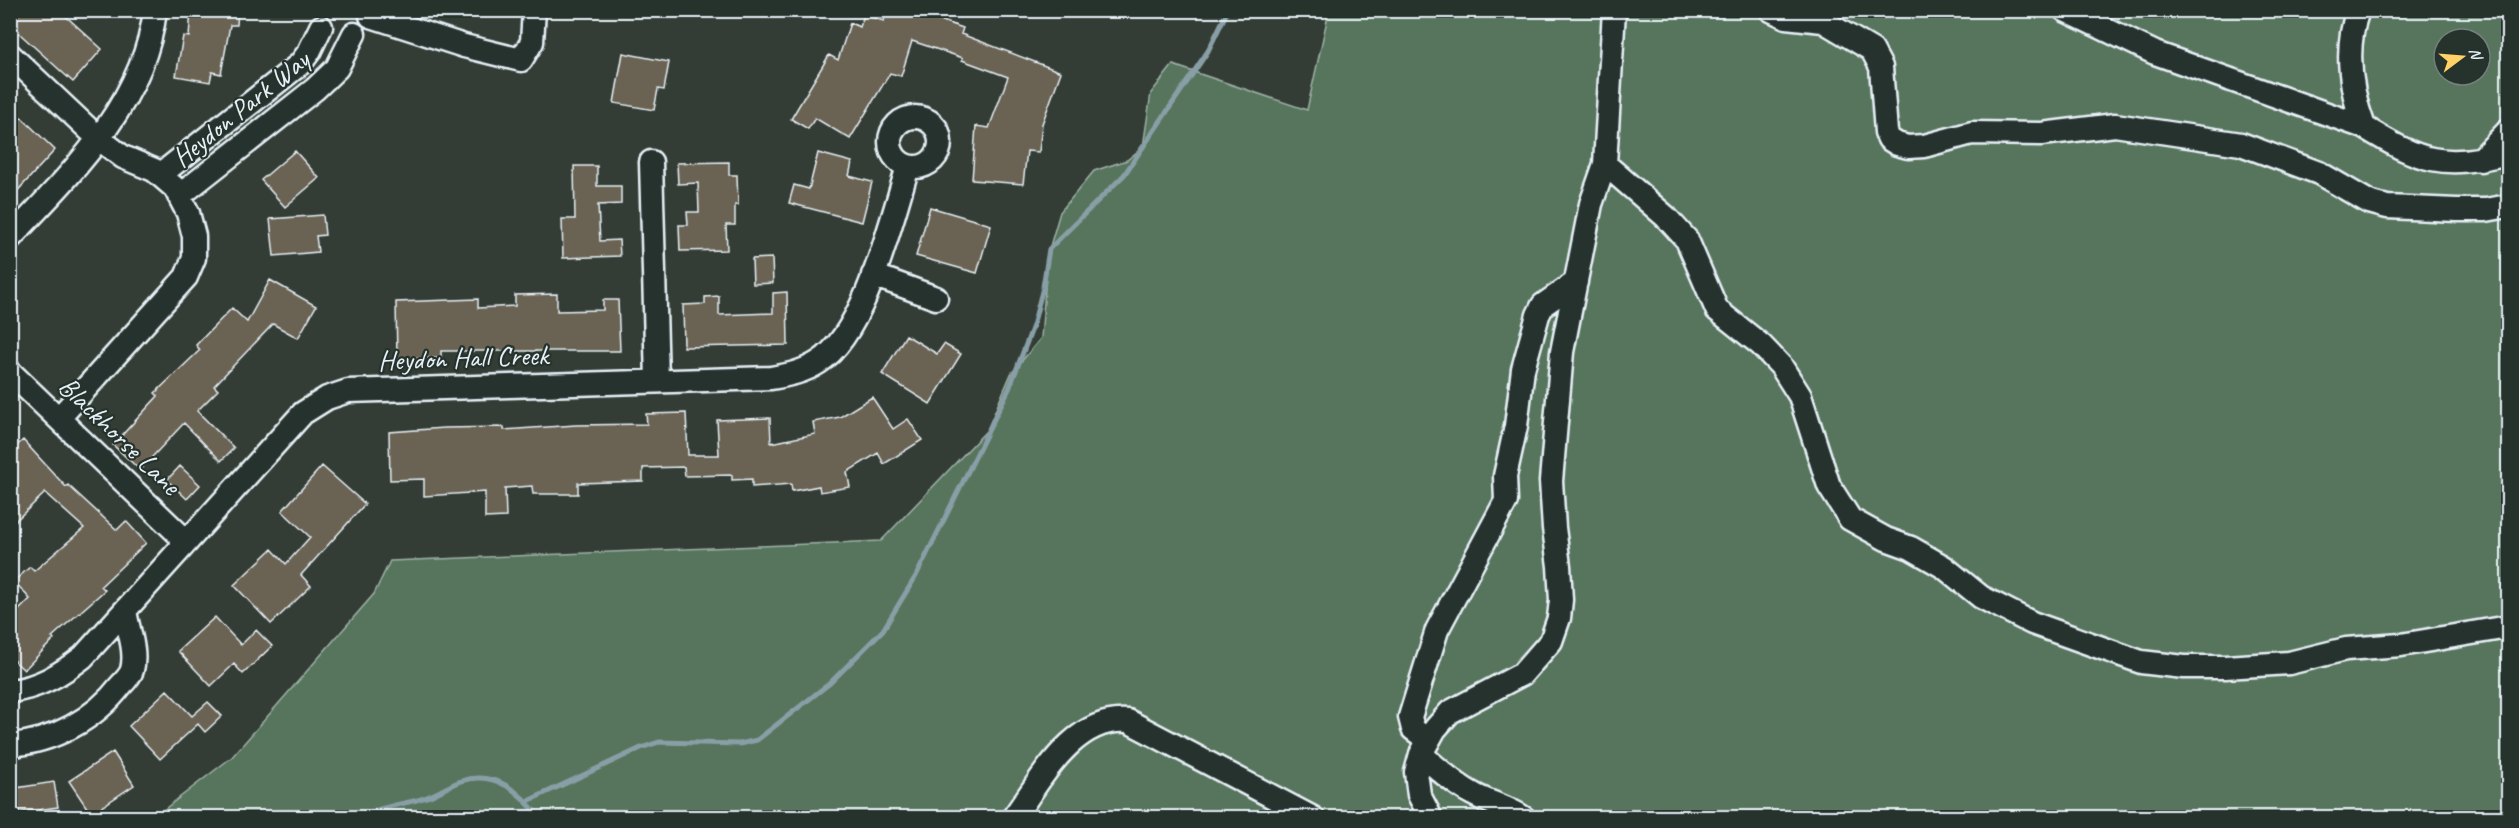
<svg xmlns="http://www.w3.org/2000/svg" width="2519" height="828" viewBox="0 0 2519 828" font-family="Caveat,sans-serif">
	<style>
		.green { fill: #56745c; stroke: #9fb2aa; stroke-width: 1.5; fill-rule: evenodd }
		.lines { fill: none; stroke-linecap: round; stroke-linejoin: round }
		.stream { stroke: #899fa7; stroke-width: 5 }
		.building { fill: #6b6353; stroke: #e8f1f8; stroke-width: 1.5 }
		.minor-casing { stroke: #e8f1f8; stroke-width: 27 }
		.minor { stroke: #26332d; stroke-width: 22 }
		.labels { text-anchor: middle; stroke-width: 4.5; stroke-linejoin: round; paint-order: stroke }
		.street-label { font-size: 28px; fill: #e8f1f8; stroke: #26332d }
	</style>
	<rect width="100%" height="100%" fill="#343d35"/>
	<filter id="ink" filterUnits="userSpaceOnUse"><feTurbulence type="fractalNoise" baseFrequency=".0167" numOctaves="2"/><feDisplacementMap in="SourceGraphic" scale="12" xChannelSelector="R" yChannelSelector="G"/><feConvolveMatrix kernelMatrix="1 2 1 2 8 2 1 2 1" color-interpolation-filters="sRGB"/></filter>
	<g filter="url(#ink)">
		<path class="green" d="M1329,11H2508V817L153,818L232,757L374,594L390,561L881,541L987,430L1011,374L1041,338L1048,253L1060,212L1094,171L1127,160L1143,147L1151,93L1173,65L1307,110ZM2444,39H2480V75H2444Z"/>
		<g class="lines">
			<path class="stream" d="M528,801L641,748L659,742L740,744L757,740L830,683L883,630L916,576L1009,389L1033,326L1043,287L1049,249L1124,175L1208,51L1228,10
				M360,818C381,805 404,805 427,797C439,793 449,785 461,781C494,770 521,791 539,818"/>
		</g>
		<path class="building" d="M22,10H59L102,49L73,82L10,25Z
			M191,10H238L237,25H230L221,74L212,72L210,82L176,76L183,36L189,37Z
			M887,10H910L963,28L961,34L1061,72L1042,124L1039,152L1027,151L1023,184L972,180L976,126L989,128L1008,77L962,60L963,58L912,41L901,76L890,73L850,139L815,118L808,129L791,119L829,55L838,60L850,23L860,27L864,15L884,21Z
			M623,53L669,62L664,90L658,89L654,110L614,103Z
			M21,117L55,150L10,199V128Z
			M295,151L319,178L285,207L261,180Z
			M818,153L852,162L849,176L872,182L862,222L789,203L794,185L809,189Z
			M729,162V175H737L738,205H735V225H726L727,250L680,251L679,225H688L687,212H699L698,183L678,184L677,163Z
			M574,166H597V186H621V204L598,205L600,241L619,240L620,256L563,258L562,219H575Z
			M930,207L991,225L977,273L916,256Z
			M323,215L325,235L316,236L318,252L274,256L270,219Z
			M772,258L773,283L753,284L752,259Z
			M270,280L316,306L298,338L273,324L214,386L218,390L197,411L234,448L221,461L184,423L140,470L113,445L158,396L155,393L200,350L196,345L232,308L247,322Z
			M787,292L788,345L684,347L683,305L705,304V297L719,296V315L773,313V293Z
			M557,294V311L603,310V300H618L620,351H441V358L397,359L396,302L478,299V308L515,306V295Z
			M906,335L937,354L944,344L961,354L930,404L882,374Z
			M872,397L893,429L908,419L922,440L884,464L878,453L847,472L850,487L820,492L819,486L792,491L791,484L752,487V479L732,480V475L685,476L684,467L643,468V481L578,483V494H533L532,486L505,488L506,517L485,518V492L424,496V479L390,480L389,432L444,428L504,427V430L576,425L647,424L646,414L686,413L688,455H719L717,420L770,418L771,443L815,434L813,422L840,417Z
			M23,440L66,487L68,485L117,530L126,521L146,543L101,586L105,590L52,637L54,639L24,670L10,657V619L30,599L14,581L30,567L34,571L84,528L45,493L10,526V452Z
			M180,466L200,485L187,499L167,480Z
			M322,466L365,504L301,575L311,586L271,624L234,585L272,549L286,564L310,537L282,511Z
			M215,617L241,645L256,630L272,646L243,674L234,664L211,686L178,651Z
			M167,690L192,716L208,702L222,716L205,732L198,724L160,759L129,726Z
			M113,752L134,785L91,814L69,781Z
			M54,782L58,807L10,814V789Z"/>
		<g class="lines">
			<g class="minor-casing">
				<path id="minor" d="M1771,10L1786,17L1823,21L1872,50L1881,67L1886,132L1889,139L1897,144L1908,147L1924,146L1972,133L2042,134L2115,125L2241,144L2319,173L2369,202L2387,207L2457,210H2486L2508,206
					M2065,10L2155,53L2364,127C2421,162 2442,169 2508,153
					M2358,10C2344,49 2350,89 2364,127
					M371,16L464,46L521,60L532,42L534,10
					M10,55L98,138L123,157L154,170L175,188L188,213L194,236V258L186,277L59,418
					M890 142a25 25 0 1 1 50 0a25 25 0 1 1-50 0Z
					M2480,160L2508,131
					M651,162L657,381
					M1605,164L1666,217L1687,240L1717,310L1761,345L1781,366L1800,396L1829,486L1850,519L1886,539L1911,548L1944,567L1981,597L2032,623L2141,662L2184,667H2225L2289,663L2346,649L2401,645L2508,627
					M160,175L300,64L309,52L321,27
					M179,196L315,89L337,68L354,34
					M10,238C71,174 145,102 155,10
					M873,275L936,298
					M10,372L187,542
					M10,691C39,688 61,674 83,657L303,413L327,398L348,391L771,378C788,375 804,372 819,362C866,332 891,219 908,167
					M1428,740L1413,729L1410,717L1437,630L1506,501L1505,476L1516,426L1523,369L1538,315L1543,305L1576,282
					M10,745C53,742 95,719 121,685C125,681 130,676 132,670C137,651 128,630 125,611
					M1421,754C1437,768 1454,784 1473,794C1489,803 1508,807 1524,818
					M1013,818C1041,780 1073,716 1128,721L1313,818
					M1431,818L1419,795L1416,772L1421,754L1435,729L1450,712L1522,674L1551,641L1559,618L1561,600L1559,566L1554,528L1551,481L1562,352L1591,204L1605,164L1614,10"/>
			</g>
			<use href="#minor" class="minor"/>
		</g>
	</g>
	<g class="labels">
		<g class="street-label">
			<text transform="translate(240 108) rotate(-39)" y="10">Heydon Park Way</text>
			<text transform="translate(463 357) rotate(-2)" y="10">Heydon Hall Creek</text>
			<text transform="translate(120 435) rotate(44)" y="10">Blackhorse Lane</text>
		</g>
	</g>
	<rect width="2519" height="828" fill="none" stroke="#26332d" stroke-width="36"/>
	<rect x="18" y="18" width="2483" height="792" fill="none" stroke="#e8f1f8" stroke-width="2" filter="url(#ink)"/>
	<g transform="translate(2462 57) rotate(74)"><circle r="28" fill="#26332d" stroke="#747f7e" stroke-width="1.5"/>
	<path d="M0-4.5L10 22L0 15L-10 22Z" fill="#ffd166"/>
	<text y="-9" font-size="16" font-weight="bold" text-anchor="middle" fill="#e8f1f8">N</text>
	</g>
</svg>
